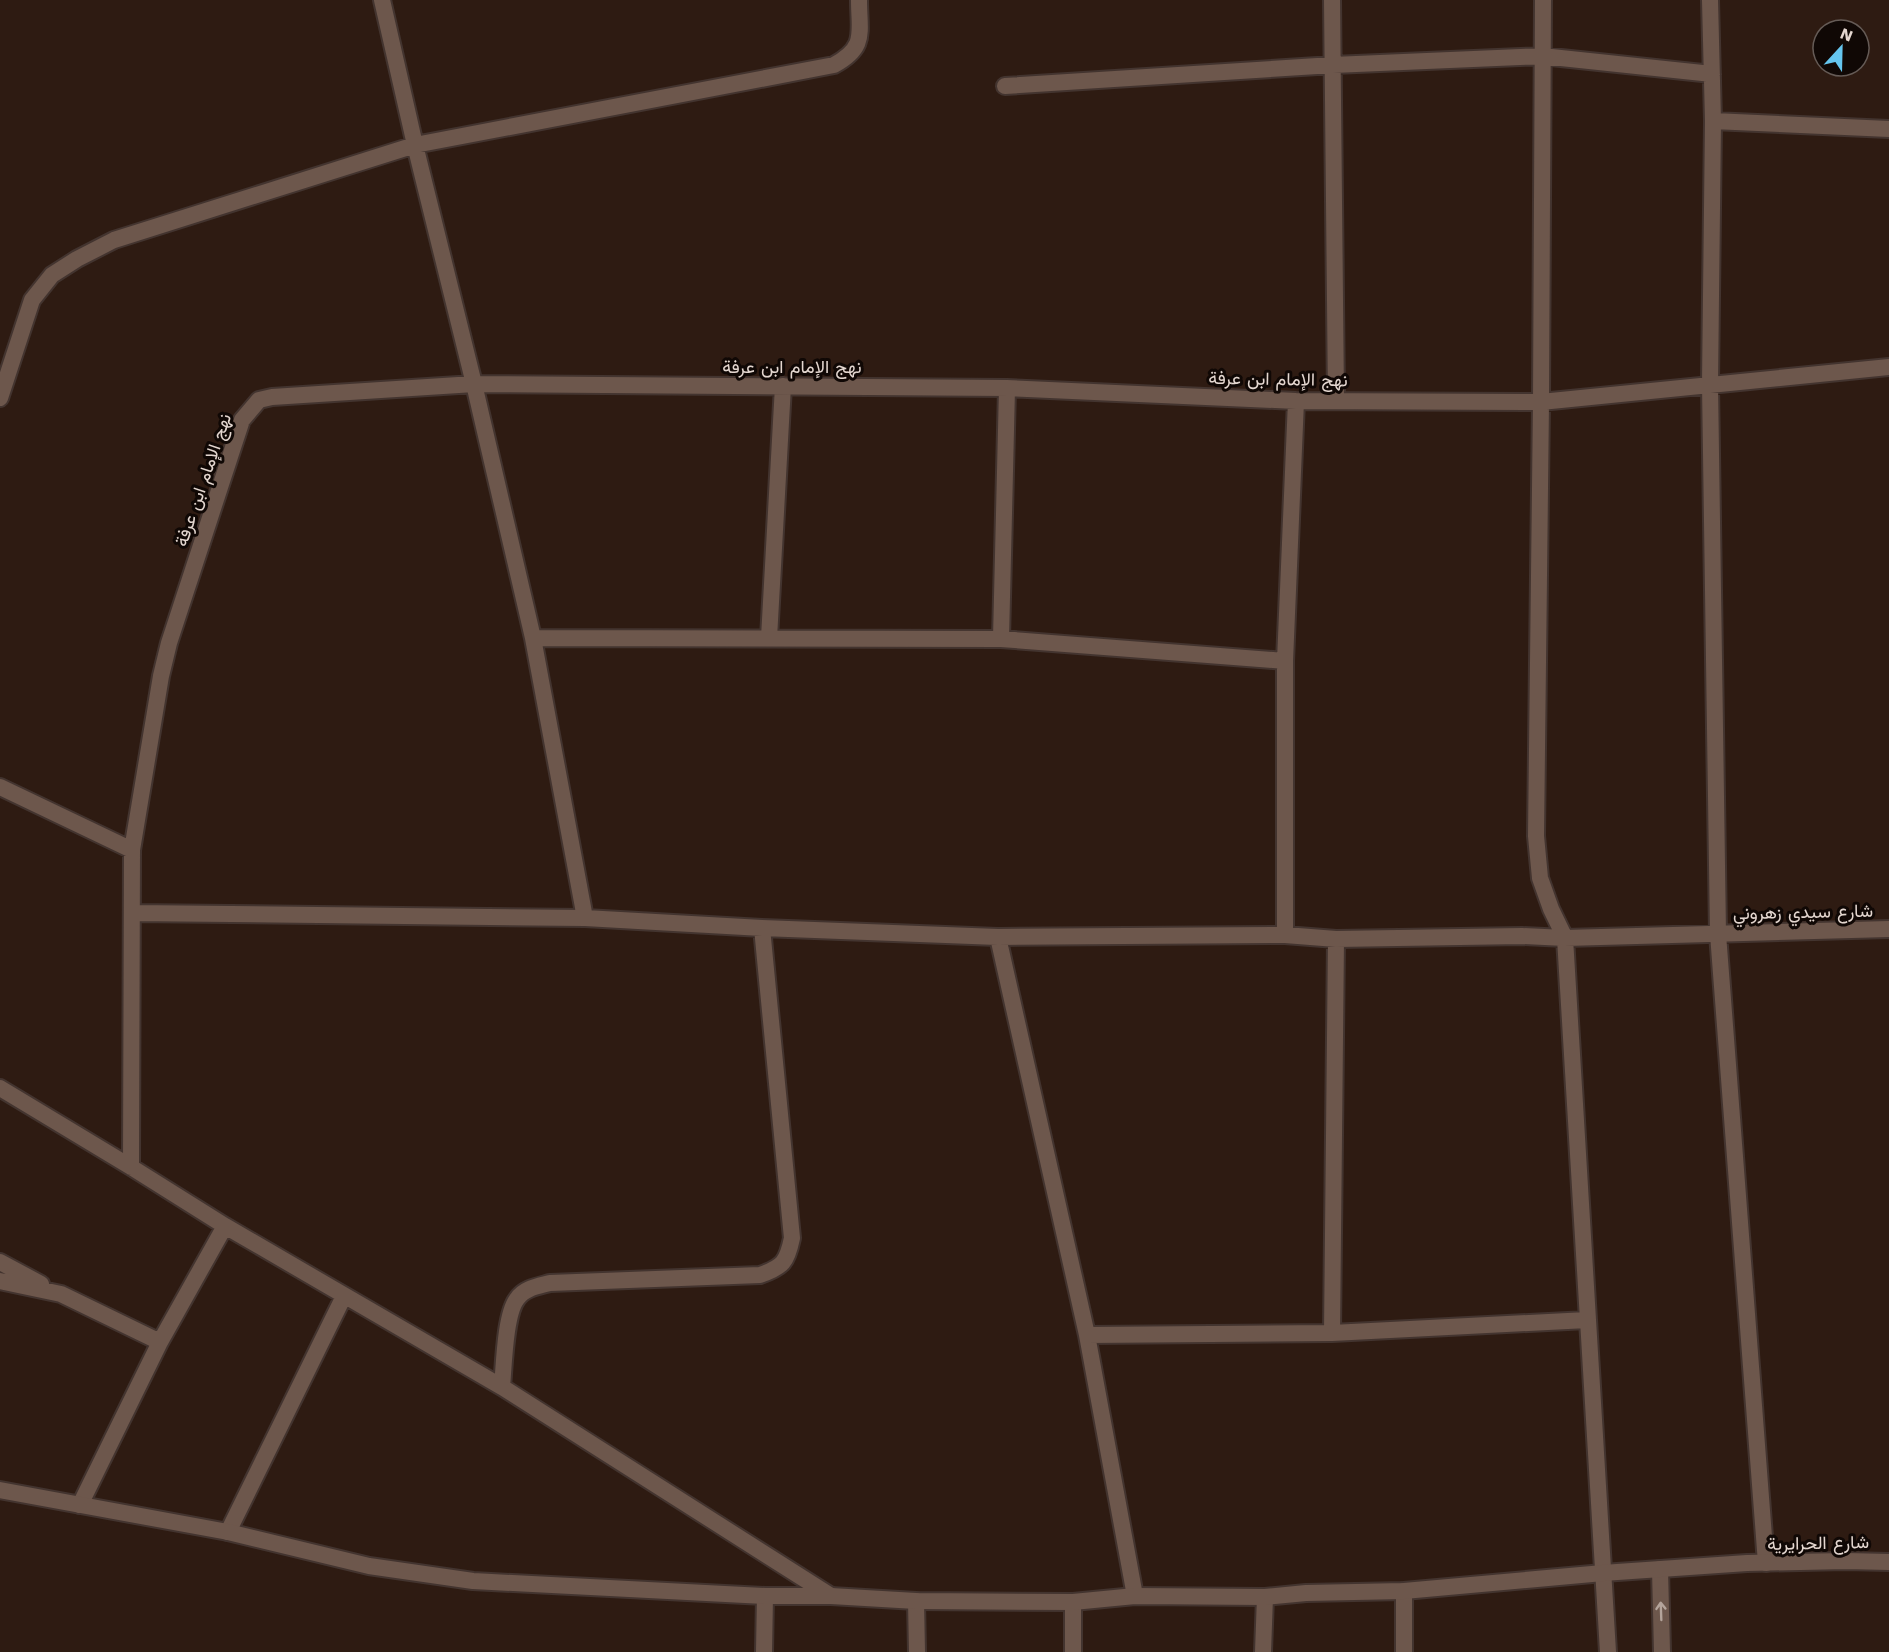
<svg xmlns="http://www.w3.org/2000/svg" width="1889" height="1652" viewBox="0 0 1889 1652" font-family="'Work Sans',Vazirmatn,sans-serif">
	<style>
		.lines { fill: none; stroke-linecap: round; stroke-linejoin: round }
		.minor-casing { stroke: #43342f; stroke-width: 20 }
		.secondary-casing { stroke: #43342f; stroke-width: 20 }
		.minor { stroke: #6d574c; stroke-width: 16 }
		.secondary { stroke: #6d574c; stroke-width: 16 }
		.oneway { stroke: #b4a49b }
		.labels { text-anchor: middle; stroke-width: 6; stroke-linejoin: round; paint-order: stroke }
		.street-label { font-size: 18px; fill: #e4d7d0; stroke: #100805 }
	</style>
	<rect width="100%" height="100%" fill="#2e1b12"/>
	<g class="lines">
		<g class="minor-casing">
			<path id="minor" d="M382,0L415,145L474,384L533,638L585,918
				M1332,0L1336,400
				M1710,0L1713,121L1710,384L1718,934L1766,1563
				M1005,86L1333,65L1542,56L1712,74
				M1713,121L1889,129
				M1889,367L1541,402L1536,836L1540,878L1551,909L1565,938L1889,929
				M0,398L32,300L52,275L77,259L114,240L415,145L834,65C867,47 859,33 859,0
				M533,638L1001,639L1285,661
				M769,638L783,386
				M1001,639L1007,388
				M0,787L132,850L161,676L169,643L242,420L259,400L272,397L474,384L1007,388L1296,401L1541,402L1543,0
				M132,913L585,918L762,928L998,937L1285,935L1336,939L1522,936L1565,938L1608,1652
				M1285,935V661L1296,401
				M998,937L1087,1335L1135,1596
				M0,1088L131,1167L225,1226L502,1387L831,1596
				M131,1167L132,850
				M0,1262L41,1284
				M0,1281L61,1294L160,1342
				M1332,1333L1336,939
				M1087,1335L1332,1333L1587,1320
				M502,1387C504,1366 505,1314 517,1299C524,1288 539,1286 550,1283L760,1275C783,1267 787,1262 792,1238L762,928
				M80,1505L160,1342L225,1226
				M228,1532L344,1296
				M1660,1569L1662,1652
				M1404,1591V1652
				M916,1601L917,1652
				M764,1652L765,1596
				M1073,1652V1602
				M1263,1652L1265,1597"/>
		</g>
		<g class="secondary-casing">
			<path id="secondary" d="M0,1490L228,1532L369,1566L473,1581L765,1596H831L916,1601L1073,1602L1135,1596L1265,1597L1306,1593L1404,1591L1603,1573L1747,1563L1846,1561L1889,1562"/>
		</g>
		<use href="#minor" class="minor"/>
		<use href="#secondary" class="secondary"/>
	</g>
	<defs><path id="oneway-shaft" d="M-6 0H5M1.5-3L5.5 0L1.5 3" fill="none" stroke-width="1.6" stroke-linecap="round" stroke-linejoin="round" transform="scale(1.5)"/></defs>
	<use class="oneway" href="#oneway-shaft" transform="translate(1661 1611) rotate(-92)"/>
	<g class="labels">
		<g class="street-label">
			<text x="792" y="373">نهج الإمام ابن عرفة</text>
			<text transform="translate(1278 379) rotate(1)" y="6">نهج الإمام ابن عرفة</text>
			<text transform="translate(203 480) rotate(-71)" y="6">نهج الإمام ابن عرفة</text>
			<text transform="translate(1803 912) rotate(-1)" y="6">شارع سيدي زهروني</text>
			<text transform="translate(1818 1543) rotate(-1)" y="6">شارع الحرايرية</text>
		</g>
	</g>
	<g transform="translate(1841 48) rotate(22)"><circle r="28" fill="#100805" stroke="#655b56" stroke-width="1.5"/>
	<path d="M0-4.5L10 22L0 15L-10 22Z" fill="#65c5ee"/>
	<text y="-9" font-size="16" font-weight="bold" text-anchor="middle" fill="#e4d7d0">N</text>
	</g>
</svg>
